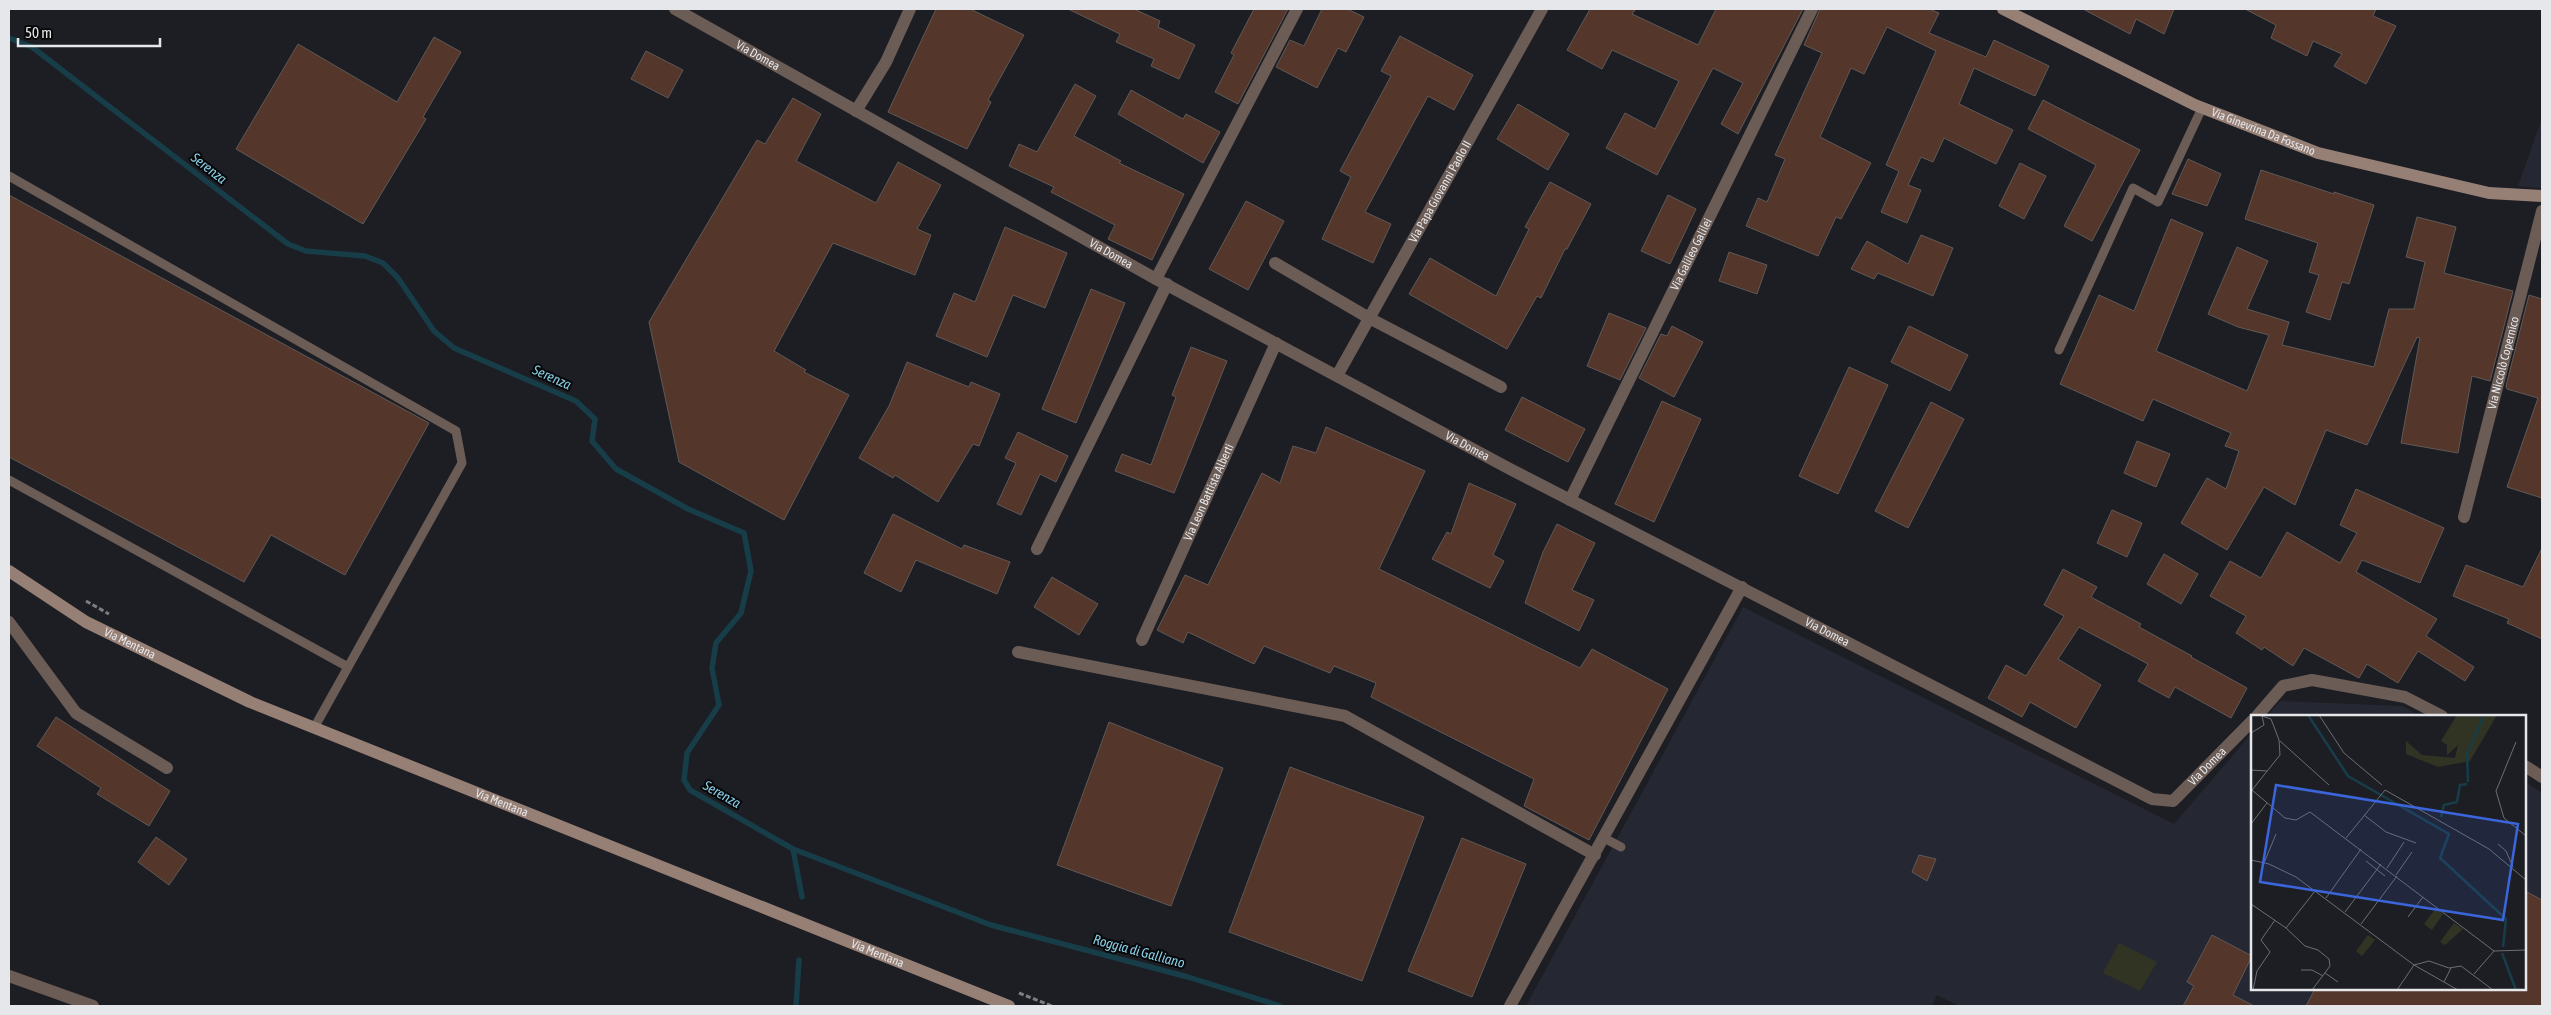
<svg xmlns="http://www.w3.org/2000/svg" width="2551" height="1015" viewBox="0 0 2551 1015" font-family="'Asap Condensed',sans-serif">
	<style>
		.built { fill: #252732 }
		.green { fill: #313423 }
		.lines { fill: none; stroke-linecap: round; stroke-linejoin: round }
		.stream { stroke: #173d49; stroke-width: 5.5 }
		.building { fill: #54362a; stroke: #605957 }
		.path { stroke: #7d7e82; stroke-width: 3; stroke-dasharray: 5 2.5; stroke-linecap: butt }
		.lane { stroke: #6b5c56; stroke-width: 9 }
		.street { stroke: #6b5c56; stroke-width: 12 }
		.secondary { stroke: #967f75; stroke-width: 12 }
		.labels { text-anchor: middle; stroke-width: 4; stroke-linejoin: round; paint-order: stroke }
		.street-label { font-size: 12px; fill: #e6e7ea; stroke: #08080a }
		.water-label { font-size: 14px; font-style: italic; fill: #89cfe6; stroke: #08080a }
		.inset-river { fill: none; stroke: #173d49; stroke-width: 2.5 }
		.inset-road { fill: none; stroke: #6d6e73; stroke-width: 1 }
		.view { fill: #3b65db; fill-opacity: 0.15; stroke: #3b65db; stroke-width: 2.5 }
		.inset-edge { fill: none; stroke: #e6e7ea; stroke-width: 2.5 }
	</style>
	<rect width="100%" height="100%" fill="#1d1e23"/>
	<path class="built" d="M2542,118V188L2518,186Z
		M1743,607L2174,824L2252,733V989H2525V782L2542,793V1006H1959L1937,995L1932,1006H1526Z
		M2280,701L2403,706L2420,716H2267Z"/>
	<path class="green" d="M2119,943L2157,962L2140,991L2103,973Z"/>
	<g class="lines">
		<path class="stream" d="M9,38L32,47L288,244L306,251L365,256L383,263L398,278L434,331L454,348L576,401L595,419L592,441L616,469L688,509L744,533L751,571L741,613L716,643L712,668L719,705L687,753L684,780L690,790L793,849L991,925L1188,977L1280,1006
			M793,849L802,897
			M796,1006L799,960"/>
	</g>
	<path class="building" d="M936,9H970L1024,35L988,100L991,102L967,149L888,112Z
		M1068,9H1134L1160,21L1158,27L1195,45L1179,79L1151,66L1154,59L1116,42L1120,34Z
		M1254,9H1288L1238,104L1215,92L1234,55L1231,53Z
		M1322,9H1347L1364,17L1346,52L1338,48L1317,88L1276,67L1290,40L1304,46Z
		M1590,9H1636L1632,14L1698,45L1716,9H1803L1738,134L1721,124L1743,83L1713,68L1657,175L1606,148L1625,113L1655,129L1679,81L1612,50L1602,69L1567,50Z
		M1820,9H1929L1939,13L1929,33L1986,57L1994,40L2049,66L2035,96L1974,68L1959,104L2013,130L1996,164L1944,138L1933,162L1921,157L1908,185L1921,190L1907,223L1881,212L1899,171L1886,165L1936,51L1887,27L1864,74L1851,68L1820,137L1871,163L1841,219L1836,217L1818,256L1746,226L1758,198L1767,202L1785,159L1775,155L1822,53L1804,45Z
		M2083,9H2174L2164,34L2136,19L2130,34Z
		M2245,9H2376L2373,16L2396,26L2366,84L2334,66L2342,54L2313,41L2307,56L2271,38L2276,25Z
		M1400,36L1473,75L1454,110L1428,96L1365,212L1391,224L1373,263L1322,239L1351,177L1340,171L1391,76L1381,71Z
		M434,37L461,52L423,117L426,119L363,224L236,149L298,44L397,102Z
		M646,51L683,70L668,98L631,79Z
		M1075,84L1096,96L1074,136L1121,161L1119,163L1184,194L1152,260L1108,239L1115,225L1051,192L1054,187L1009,166L1019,144L1037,152Z
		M1131,90L1183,119L1186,114L1220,132L1203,163L1118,114Z
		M793,98L821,114L796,161L876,203L898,162L941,185L917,229L931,235L915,275L833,243L774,351L806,370L804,372L849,395L784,520L679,462L649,322L757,140L765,144Z
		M2043,100L2140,150L2092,241L2064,226L2096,165L2028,129Z
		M1518,104L1569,134L1548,170L1497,139Z
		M2188,159L2221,174L2207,206L2172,194Z
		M2020,163L2046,176L2024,219L1999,206Z
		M2261,170L2334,194V192L2374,205L2349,284L2342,282L2330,320L2306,312L2319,275L2309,272L2318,243L2245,219Z
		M1550,182L1591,204L1567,249H1565L1541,298L1537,296L1507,349L1409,294L1430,258L1496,296L1529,229L1525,227Z
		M9,195L429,423L345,575L271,535L244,582L9,457Z
		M1668,195L1696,209L1670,264L1641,251Z
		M1246,201L1284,221L1248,290L1209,269Z
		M2417,217L2456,227L2444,273L2513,291L2490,381L2472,376L2458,453L2401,443L2420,338L2417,337L2367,445L2326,430L2295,505L2264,487L2227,550L2181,523L2207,478L2226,489L2239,451L2225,446L2231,433L2153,399L2143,421L2060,384L2099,295L2134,311L2171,219L2203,233L2156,351L2247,391L2269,335L2238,327L2208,314L2237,247L2268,261L2247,309L2289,322L2282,345L2374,367L2389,309H2414L2425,262L2406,257Z
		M1005,227L1067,253L1045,308L1013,295L987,357L936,336L954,293L975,302Z
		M1921,235L1953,248L1933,296L1878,273L1874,279L1851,269L1867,241L1908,264Z
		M1729,252L1767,265L1757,294L1719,281Z
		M1091,289L1125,303L1076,423L1042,409Z
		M2529,295L2542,299V498L2507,487L2538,398L2507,389L2506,386Z
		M1609,313L1646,328L1620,380L1587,366Z
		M1672,326L1703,342L1674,397L1639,378L1661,334L1667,336Z
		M1909,326L1968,355L1950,391L1891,362Z
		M1191,347L1227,361L1174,493L1115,471L1122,454L1151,465L1176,397L1172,395Z
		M907,362L969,387L971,382L1000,394L979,446L973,444L938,502L895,475L893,478L859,458L889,406Z
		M1849,367L1888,385L1838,494L1799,476Z
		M1522,397L1585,429L1568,462L1505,430Z
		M1662,401L1701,419L1654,522L1615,504Z
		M1931,402L1964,419L1908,528L1875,511Z
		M1326,427L1425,471L1379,569L1580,668L1592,649L1668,689L1589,840L1524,806L1534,779L1371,697L1376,683L1334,666L1330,673L1264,646L1254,664L1188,632L1183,643L1157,630L1185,575L1208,585L1262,473L1280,483L1293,446L1316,453Z
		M1018,432L1068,456L1056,482L1040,474L1021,515L997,504L1016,463L1005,458Z
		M2137,441L2170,454L2156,487L2124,473Z
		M1469,483L1516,504L1493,555L1504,561L1490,588L1432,559L1447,532L1451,534Z
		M2356,489L2444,528L2420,583L2362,560L2356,572L2437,619L2426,636L2474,667L2465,681L2418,651L2398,683L2367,664L2359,678L2304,648L2293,666L2264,647L2262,650L2236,633L2246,616L2210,596L2230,561L2261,578L2287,532L2340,563L2357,533L2340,525Z
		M2112,510L2142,523L2127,557L2097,543Z
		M893,514L962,549L964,545L1010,562L997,594L916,560L901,592L864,573Z
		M1557,524L1595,543L1572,590L1594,600L1579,631L1525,603L1543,552Z
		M2542,548V639L2507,623L2509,619L2453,596L2466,565L2523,587Z
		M2164,554L2198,574L2181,604L2147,584Z
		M2063,569L2097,587L2091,597L2141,624L2139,627L2192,656L2191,657L2247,688L2231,718L2175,687L2169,698L2138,681L2148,664L2079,627L2058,659L2101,685L2076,728L2030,702L2022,717L1988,698L2006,665L2026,676L2064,616L2044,605Z
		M1052,577L1098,604L1079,635L1034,607Z
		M56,717L170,791L149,826L97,794L101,788L37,746Z
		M1109,722L1223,768L1171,906L1057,865Z
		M1290,767L1424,817L1362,981L1229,932Z
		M156,837L187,859L169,885L138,862Z
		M1462,838L1526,864L1472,997L1408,971Z
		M1919,855L1936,859L1927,881L1912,872Z
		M2525,891L2542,900V1006H2306L2315,989H2525Z
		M2212,935L2252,956L2233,995L2254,1006H2183L2194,986L2187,982Z"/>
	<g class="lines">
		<path class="path" d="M86,601L109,614
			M1019,993L1052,1006"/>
		<path class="lane" d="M9,176L456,431L462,463L314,728
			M2059,350L2133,188L2158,202L2202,108
			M9,480L348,667
			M1604,838L1621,847"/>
		<g class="street">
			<path id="s1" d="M675,9L1156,279L1510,469L2152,799L2173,801L2252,721"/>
			<path d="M856,111L886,62L910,9"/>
			<path d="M1275,263L1369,318L1501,387"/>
			<path d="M1156,279L1297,9"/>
			<path id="s2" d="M1338,374L1542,9"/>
			<path id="s3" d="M1570,500L1812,9"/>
			<path id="s4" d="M2464,517L2542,211"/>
			<path d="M1037,549L1167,284"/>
			<path d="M9,622L76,713L167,768"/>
			<path id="s5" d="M1142,640L1276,343"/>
			<path d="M1018,652L1345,716L1595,855"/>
			<path d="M2257,716L2283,686L2312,680L2405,697L2442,716"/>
			<path d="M2525,766L2542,777"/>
			<path d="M9,976L93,1006"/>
			<path d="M1510,1006L1742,587"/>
		</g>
		<g class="secondary">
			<path id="s6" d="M2003,9L2195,105L2318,153L2489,193L2542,196"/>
			<path id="s7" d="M9,571L86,622L250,702L1009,1006"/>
		</g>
	</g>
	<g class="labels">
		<g class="street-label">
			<text dy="4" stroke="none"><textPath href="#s1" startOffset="95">Via Domea</textPath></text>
			<text dy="4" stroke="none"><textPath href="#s6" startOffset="288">Via Ginevrina Da Fossano</textPath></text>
			<text dy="4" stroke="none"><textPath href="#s2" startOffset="209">Via Papa Giovanni Paolo II</textPath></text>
			<text dy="4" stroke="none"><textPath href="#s1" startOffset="500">Via Domea</textPath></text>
			<text dy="4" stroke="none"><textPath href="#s3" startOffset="274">Via Galileo Galilei</textPath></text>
			<text dy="4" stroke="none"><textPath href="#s4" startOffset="159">Via Niccolò Copernico</textPath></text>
			<text dy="4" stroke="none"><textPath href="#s1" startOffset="905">Via Domea</textPath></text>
			<text dy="4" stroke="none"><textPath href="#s5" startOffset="162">Via Leon Battista Alberti</textPath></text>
			<text dy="4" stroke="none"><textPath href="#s1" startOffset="1310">Via Domea</textPath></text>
			<text dy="4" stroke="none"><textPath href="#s7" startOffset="141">Via Mentana</textPath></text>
			<text dy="4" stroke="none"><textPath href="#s1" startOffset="1745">Via Domea</textPath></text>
			<text dy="4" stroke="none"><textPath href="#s7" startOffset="546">Via Mentana</textPath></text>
			<text dy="4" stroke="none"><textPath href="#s7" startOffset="951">Via Mentana</textPath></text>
		</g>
		<g class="water-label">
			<text transform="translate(209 168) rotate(38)" y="5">Serenza</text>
			<text transform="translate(552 377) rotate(24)" y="5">Serenza</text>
			<text transform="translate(722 794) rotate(30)" y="5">Serenza</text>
			<text transform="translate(1139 951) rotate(15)" y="5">Roggia di Galliano</text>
		</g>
	</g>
	<g transform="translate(2251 715)">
		<rect width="275" height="275" fill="#1d1e23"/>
		<path d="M206,0H246L219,46L187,52L155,39V26L171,40L204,43L207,30L196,40V30L190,26ZM185,193L192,199L181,215L173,209ZM203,208L212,214L194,230L189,227ZM117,220L124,225L111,241L105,236Z" fill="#313423"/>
		<path class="inset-river" d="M57,0L97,61L198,119L189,143L255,204L252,232M217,67L216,39L233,0M190,102L193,90L206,87L209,70L216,69M251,238L265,275"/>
		<path class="inset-road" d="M68,0L93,38L131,70M0,18L13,10L11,1M29,26L78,70M265,27L245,76L253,103L275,121M0,55L16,56M1,75L34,103L45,105L59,97L243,236M1,75L29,40L28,25L20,4L8,0M134,75L238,134L275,165M113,100L135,117L165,128M0,109L16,88M95,123L134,75M247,129L255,136L262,152M0,145L18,149L45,162L163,250L207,275M115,146L134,161M13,148L25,119M136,153L153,127M145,160L161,137M75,183L110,134M0,189L35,213L54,231L67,235L78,244L79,251L61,275M94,197L130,149M157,202L172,182M110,209L146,161M35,213L64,176M243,236L275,235M163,250L178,246L198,253L210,251L242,275M50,255H61L72,261M74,258L87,267M223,259L243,236M193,267L200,253M2,275L6,256L19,237L10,225L24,205M146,275L163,250"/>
		<path class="view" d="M25,70L267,109L252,205L9,167Z"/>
		<rect width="275" height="275" class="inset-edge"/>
	</g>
	<rect width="2551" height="1015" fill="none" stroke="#e6e7ea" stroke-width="20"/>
	<path d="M18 38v8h142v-8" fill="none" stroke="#e6e7ea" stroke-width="2.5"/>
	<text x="25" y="38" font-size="15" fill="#e6e7ea" stroke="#08080a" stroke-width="4" paint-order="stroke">50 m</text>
</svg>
